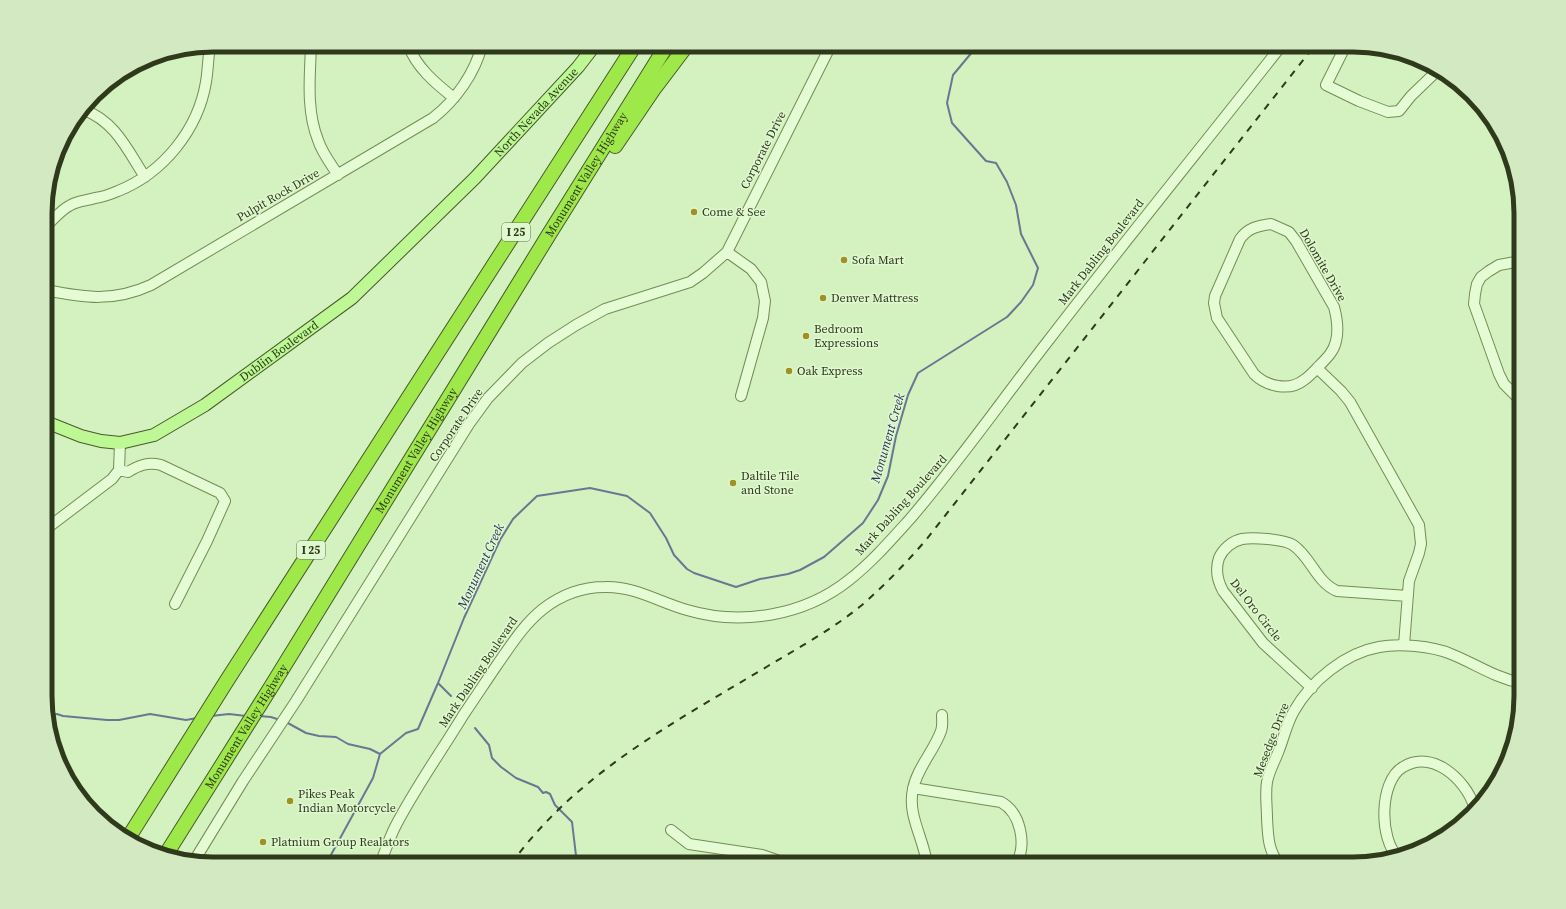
<svg xmlns="http://www.w3.org/2000/svg" width="1566" height="909" viewBox="0 0 1566 909" font-family="'Source Serif 4',serif">
	<style>
		.lines { fill: none; stroke-linecap: round; stroke-linejoin: round }
		.stream { stroke: #697892; stroke-width: 2 }
		.minor-casing { stroke: #758c56; stroke-width: 12 }
		.major-casing { stroke: #48592b; stroke-width: 14 }
		.highway-casing { stroke: #48592b; stroke-width: 16 }
		.minor { stroke: #e4fbd4; stroke-width: 10 }
		.major { stroke: #bdf895; stroke-width: 12 }
		.highway { stroke: #9fe84a; stroke-width: 14 }
		.rail { stroke: #2f3a1c; stroke-width: 2; stroke-dasharray: 7 7; stroke-linecap: butt }
		.poi-dot { fill: #a09222; stroke: #e0f8d0; stroke-width: 1.5 }
		.labels { text-anchor: middle; stroke-width: 3; stroke-linejoin: round; paint-order: stroke }
		.shield { fill: #e0f8d0; stroke: #647352; stroke-width: 1 }
		.shield-label { font-size: 11px; font-weight: bold; fill: #2f3a1c }
		.street-label { font-size: 12px; fill: #2f3a1c; stroke: #e0f8d0 }
		.poi-label { font-size: 12px; fill: #2f3a1c; stroke: #e0f8d0; text-anchor: start }
		.water-label { font-size: 13px; font-style: italic; fill: #2a325b; stroke: #e0f8d0 }
		.rim { fill: none; stroke: #2f3a1c; stroke-width: 5 }
	</style>
	<rect width="100%" height="100%" fill="#d4f1c0"/>
	<g class="lines">
		<path class="stream" d="M438,683L451,696
			M46,716L57,714L63,716L107,720H119L150,714L186,720L197,718
			M211,716L229,714L246,716
			M259,716L271,717L280,720
			M286,722L306,733L319,736L336,737L348,744L370,749L380,754
			M475,728L489,745L492,758L501,767L516,778L538,787L543,793L546,792L550,794L555,805L572,822L577,864
			M326,864L373,778L380,754L406,733L418,729L438,683L464,618L500,540L513,519L537,496L590,488L627,496L650,513L666,538L674,555L687,569L694,573L736,587L760,579L788,574L800,570L824,557L863,523L878,500L888,476L896,436L908,395L918,373L1007,317L1021,302L1033,285L1038,268L1021,234L1016,205L1007,182L996,163L986,161L952,123L947,103L953,75L978,45"/>
		<g class="minor-casing">
			<path id="minor" d="M311,45C310,76 306,110 318,140C322,153 331,164 338,175
				M408,45C417,68 435,83 454,98
				M1346,45L1326,85L1359,101L1388,112L1399,111L1411,96L1439,69
				M84,110C115,121 128,151 145,177
				M1271,224L1289,232L1296,241L1334,307C1337,318 1339,329 1336,341C1334,351 1327,358 1320,365C1315,370 1310,376 1304,380C1289,392 1266,386 1254,374L1217,318L1214,303L1215,296L1240,239C1248,228 1257,226 1271,224Z
				M46,226C54,219 60,211 69,206C77,201 86,201 95,198C103,197 111,194 118,191C163,173 198,130 206,82C208,70 208,58 210,46
				M727,252L751,269L761,282L765,301L763,318L741,396
				M1521,261L1499,265L1489,271L1481,277L1477,284L1475,294L1474,304L1499,374L1504,384L1521,401
				M46,290C85,298 114,302 151,285L433,118C456,100 475,73 482,45
				M1317,368L1341,391L1350,402L1419,525L1421,544L1419,553L1409,581L1404,645
				M119,470L128,472C139,465 148,462 161,465L220,493L225,501L207,541L175,604
				M46,529L112,479L119,470L120,443
				M1312,688L1263,643L1223,591C1217,580 1215,570 1219,558C1223,549 1232,541 1242,539C1252,537 1284,539 1293,545C1311,557 1316,582 1337,591L1408,596
				M913,788L1001,802C1021,813 1027,845 1016,864
				M671,830L689,844L762,855L788,864
				M1398,857C1379,839 1379,781 1403,767C1432,749 1465,779 1474,806
				M194,861L243,781L296,701L469,424L488,398L522,363L548,343L576,325L605,309L690,282L703,273L727,252L831,45
				M380,864C385,852 389,839 395,827C415,788 441,752 464,714C475,698 486,681 497,665C511,645 524,624 543,609C561,595 582,587 605,587C634,586 659,602 687,610C741,626 804,616 849,580C872,562 891,540 910,519C959,462 1002,400 1048,341C1125,241 1204,144 1282,45
				M927,864C924,839 907,815 913,789C917,768 934,751 941,731C943,726 942,720 942,715
				M1279,864C1268,850 1268,836 1267,818C1267,806 1265,794 1267,782C1269,771 1275,761 1279,750C1284,737 1287,723 1294,711C1311,681 1345,653 1379,647C1399,643 1432,646 1451,654C1476,664 1493,677 1521,683"/>
		</g>
		<g class="major-casing">
			<g id="major">
				<path id="s1" d="M46,422L81,436L101,441L120,443L154,435L205,405L352,298L475,178L578,67L595,45"/>
			</g>
		</g>
		<g class="highway-casing">
			<g id="highway">
				<path d="M615,146L653,90L687,45"/>
				<path d="M127,840L226,682L635,45"/>
				<path id="s2" d="M165,856L271,687L548,236L667,45"/>
			</g>
		</g>
		<use href="#minor" class="minor"/>
		<use href="#major" class="major"/>
		<use href="#highway" class="highway"/>
		<path class="rail" d="M511,864C577,773 675,722 768,666C800,647 834,628 862,605C885,585 906,563 926,540L1315,45"/>
	</g>
	<g class="poi-dot">
		<circle cx="694" cy="212" r="4"/>
		<circle cx="844" cy="260" r="4"/>
		<circle cx="823" cy="298" r="4"/>
		<circle cx="806" cy="336" r="4"/>
		<circle cx="789" cy="371" r="4"/>
		<circle cx="733" cy="483" r="4"/>
		<circle cx="290" cy="801" r="4"/>
		<circle cx="263" cy="842" r="4"/>
	</g>
	<g class="labels">
		<g class="shield">
			<rect x="502" y="223" width="28" height="18" rx="3"/>
			<rect x="297" y="541" width="28" height="18" rx="3"/>
		</g>
		<g class="shield-label">
			<text x="516" y="236">I 25</text>
			<text x="311" y="554">I 25</text>
		</g>
		<g class="street-label">
			<text dy="4" stroke="none"><textPath href="#s1" startOffset="615">North Nevada Avenue</textPath></text>
			<text transform="translate(763 150) rotate(-63)" y="4">Corporate Drive</text>
			<text dy="4" stroke="none"><textPath href="#s2" startOffset="801">Monument Valley Highway</textPath></text>
			<text transform="translate(278 195) rotate(-30)" y="4">Pulpit Rock Drive</text>
			<text transform="translate(1101 252) rotate(-52)" y="4">Mark Dabling Boulevard</text>
			<text transform="translate(1323 265) rotate(60)" y="4">Dolomite Drive</text>
			<text dy="4" stroke="none"><textPath href="#s1" startOffset="263">Dublin Boulevard</textPath></text>
			<text transform="translate(456 425) rotate(-56)" y="4">Corporate Drive</text>
			<text dy="4" stroke="none"><textPath href="#s2" startOffset="477">Monument Valley Highway</textPath></text>
			<text transform="translate(901 505) rotate(-48)" y="4">Mark Dabling Boulevard</text>
			<text transform="translate(1256 610) rotate(52)" y="4">Del Oro Circle</text>
			<text transform="translate(478 672) rotate(-56)" y="4">Mark Dabling Boulevard</text>
			<text dy="4" stroke="none"><textPath href="#s2" startOffset="153">Monument Valley Highway</textPath></text>
			<text transform="translate(1271 740) rotate(-69)" y="4">Mesedge Drive</text>
		</g>
		<g class="poi-label">
			<text x="702" y="216">Come &amp; See</text>
			<text x="852" y="264">Sofa Mart</text>
			<text x="831" y="302">Denver Mattress</text>
			<text x="814" y="333">Bedroom<tspan x="814" dy="14">Expressions</tspan></text>
			<text x="797" y="375">Oak Express</text>
			<text x="741" y="480">Daltile Tile<tspan x="741" dy="14">and Stone</tspan></text>
			<text x="298" y="798">Pikes Peak<tspan x="298" dy="14">Indian Motorcycle</tspan></text>
			<text x="271" y="846">Platnium Group Realators</text>
		</g>
		<g class="water-label">
			<text transform="translate(887 438) rotate(-74)" y="5">Monument Creek</text>
			<text transform="translate(480 566) rotate(-65)" y="5">Monument Creek</text>
		</g>
	</g>
	<path d="M0 0H1566V909H0ZM213 52H1353A161 161 0 0 1 1514 213V696A161 161 0 0 1 1353 857H213A161 161 0 0 1 52 696V213A161 161 0 0 1 213 52Z" fill="#d2e9c2" fill-rule="evenodd"/>
	<path class="rim" d="M213 52H1353A161 161 0 0 1 1514 213V696A161 161 0 0 1 1353 857H213A161 161 0 0 1 52 696V213A161 161 0 0 1 213 52Z"/>
</svg>
